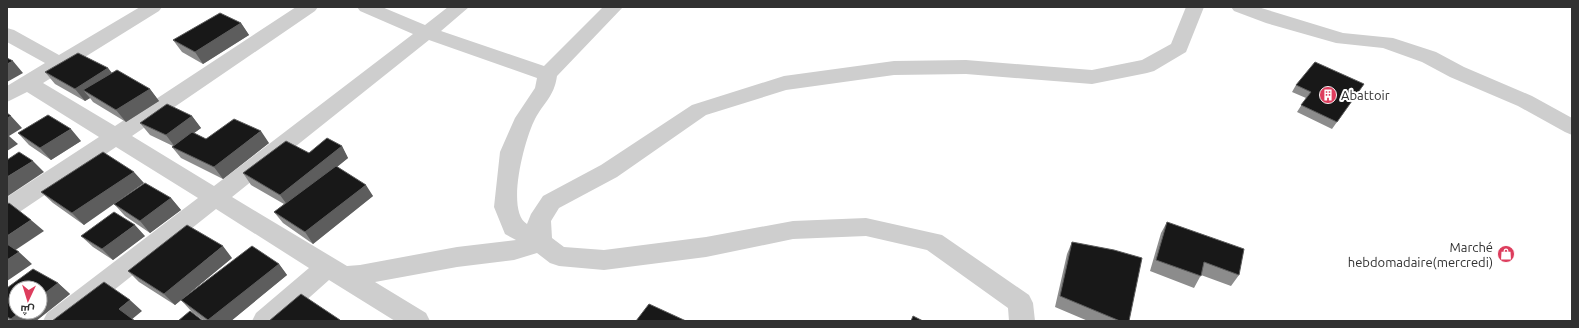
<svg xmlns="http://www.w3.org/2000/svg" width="1579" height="328" viewBox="0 0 1579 328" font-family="Ubuntu,Cairo,sans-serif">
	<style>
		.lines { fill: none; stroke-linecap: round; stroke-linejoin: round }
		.street { fill: #cecece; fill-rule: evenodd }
		.wall { fill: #8c8c8c }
		.shaded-wall { fill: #5d5d5d }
		.building { fill: #181818; stroke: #5d5d5d }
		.labels { text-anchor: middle; stroke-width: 4; stroke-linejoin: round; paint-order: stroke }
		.poi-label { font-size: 13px; fill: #313131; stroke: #fff; text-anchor: start }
	</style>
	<rect width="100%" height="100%" fill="#fff"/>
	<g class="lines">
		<path class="street" d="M140,7H162L159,11L43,83L115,126L296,7H318L315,11L132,136L214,186L413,34L360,11L357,7H382L425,25L448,7H469L441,31L544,66L603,7H623L557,76C554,97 544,102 535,119C525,138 505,211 527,224L531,214L543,196L601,165L692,105L784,76L894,61L966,60L1092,70L1142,60L1171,44L1186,7H1204L1186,52L1154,71L1147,73L1092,84L966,74L894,75L786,90L706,115L617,177L559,208L551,221L552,238L564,247L604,250L706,237L793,221L866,218L942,235L1029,295L1033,303L1035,321H1009L1008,308L927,250L866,236L793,239L706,257L604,270L559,266L550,263L537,253L514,260L457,267L375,282L426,313L430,321H395L329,280L283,321H252L256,313L309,268L216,209L75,321H43L47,313L198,198L116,147L15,215L7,218V197L99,137L27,92L7,102V86L45,63L7,42V28L14,30L59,55ZM429,40L537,78L535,88L515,118L500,152L494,207L505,234L516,240L457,247L360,265L347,266L232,197Z
			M1231,7H1258L1343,33L1393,38L1436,52L1464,67L1532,96L1572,118V135L1565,132L1518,106L1450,77L1422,62L1383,48L1336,43L1266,23L1234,11Z"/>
	</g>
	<path class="wall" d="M241,23L249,35L203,64L182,52L173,40Z
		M108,68L112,73L150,89L159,101L126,122L93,102L90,98L85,101L55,84L45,72Z
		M1364,84L1332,129L1297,112L1306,98L1292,92L1296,85Z
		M192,116L201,128L194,133L206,139L269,143L223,179L181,158L172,147L173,146L150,135L140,123Z
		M18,133L81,141L51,160L29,145Z
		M342,146L348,158L337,167L373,196L313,244L283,223L274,212L284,204L251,185L243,173L309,153Z
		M134,172L84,225L53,203L41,192Z
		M171,198L181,210L150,233L125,216L114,204Z
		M1167,222L1239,275L1231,286L1201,275L1194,288L1150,271L1161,233Z
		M81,236H145L113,260L93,247Z
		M1072,242L1129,321H1088L1055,307L1067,254Z
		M232,258L175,305L139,282L128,271Z
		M279,264L287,275L231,321H204L192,312L181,300Z
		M58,283L70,294L36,321H11L7,319V288Z"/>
	<path class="shaded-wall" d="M241,23L249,35L203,64L195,52Z
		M13,61L23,73L7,82V64Z
		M108,68L117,80L83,90L90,98L85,101L75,89Z
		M150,89L159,101L126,122L116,110Z
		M11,116L22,128L9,136L18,144L7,151V118Z
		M192,116L201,128L175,147L166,135Z
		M71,129L81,141L51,160L40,148Z
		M261,131L269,143L223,179L214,167Z
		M342,146L348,158L288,206L280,195Z
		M33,161L44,172L8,196L7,194V177Z
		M134,172L144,183L84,225L72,213Z
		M366,185L373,196L313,244L305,232Z
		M171,198L181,210L150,233L140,221Z
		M31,220L44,231L14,251L7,245V236Z
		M135,225L145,236L113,260L102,249Z
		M223,246L232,258L175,305L164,294Z
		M19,252L32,264L7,281V260Z
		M279,264L287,275L231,321H208V320Z
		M58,283L70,294L36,321H13L11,319L20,312H40V297Z
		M130,300L142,311L131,320L119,309Z"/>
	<path class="building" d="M220,13L241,23L195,52L173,40Z
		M78,53L108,68L75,89L45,72Z
		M7,58L13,61L7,64Z
		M1315,62L1364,84L1337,122L1301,105L1311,92L1296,85Z
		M117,70L150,89L116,110L83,90Z
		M167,104L192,116L166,135L140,123Z
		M7,113L11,116L7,118Z
		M48,115L71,129L40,148L18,133Z
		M234,119L261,131L214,167L172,147L192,132L206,139Z
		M327,138L342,146L280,195L243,173L286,141L309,153Z
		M19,152L33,161L7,177V160Z
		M103,152L134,172L72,213L41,192Z
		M336,166L366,185L305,232L274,212Z
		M145,183L171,198L140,221L114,204Z
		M9,203L31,220L7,236V204Z
		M114,212L135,225L102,249L81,236Z
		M1167,222L1244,249L1239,275L1204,262L1201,276L1156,260Z
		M187,225L223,246L164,294L128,271Z
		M1072,242L1114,250L1142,258L1129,321H1120L1060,296Z
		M7,244L19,252L7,260Z
		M252,246L279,264L208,320L181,300Z
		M33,269L58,283L40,297V288H16V312H20L11,319L7,317V288Z
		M104,282L130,300L119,309L135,321H52Z
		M301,294L340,320L339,321H269Z
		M649,304L686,321H636Z
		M190,311L203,321H178Z
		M913,316L923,321H911Z"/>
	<defs>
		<g id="building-disc" transform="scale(0.9)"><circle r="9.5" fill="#dd3d5d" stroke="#fff"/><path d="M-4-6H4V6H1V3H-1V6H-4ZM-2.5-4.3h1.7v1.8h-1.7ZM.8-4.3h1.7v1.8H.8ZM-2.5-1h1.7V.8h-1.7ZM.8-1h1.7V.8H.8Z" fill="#fff"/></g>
		<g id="shop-disc" transform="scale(0.9)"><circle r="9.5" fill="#dd3d5d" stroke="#fff"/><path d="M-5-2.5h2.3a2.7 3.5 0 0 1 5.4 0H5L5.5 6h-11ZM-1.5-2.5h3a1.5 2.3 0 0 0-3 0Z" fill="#fff"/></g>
	</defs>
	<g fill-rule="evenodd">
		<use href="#building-disc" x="1328" y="95"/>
		<use href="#shop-disc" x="1506" y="254"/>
	</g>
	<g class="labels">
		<g class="poi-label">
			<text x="1341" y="100">Abattoir</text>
			<text x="1493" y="252" text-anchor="end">Marché<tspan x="1493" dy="15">hebdomadaire(mercredi)</tspan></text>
		</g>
	</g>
	<rect width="1579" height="328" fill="none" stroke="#313131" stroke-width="16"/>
	<g transform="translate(28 300) rotate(184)"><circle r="19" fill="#ffffff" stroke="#adadad"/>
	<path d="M0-3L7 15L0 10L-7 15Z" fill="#dd3d5d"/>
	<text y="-6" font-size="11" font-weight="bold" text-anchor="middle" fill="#313131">ش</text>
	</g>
</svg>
